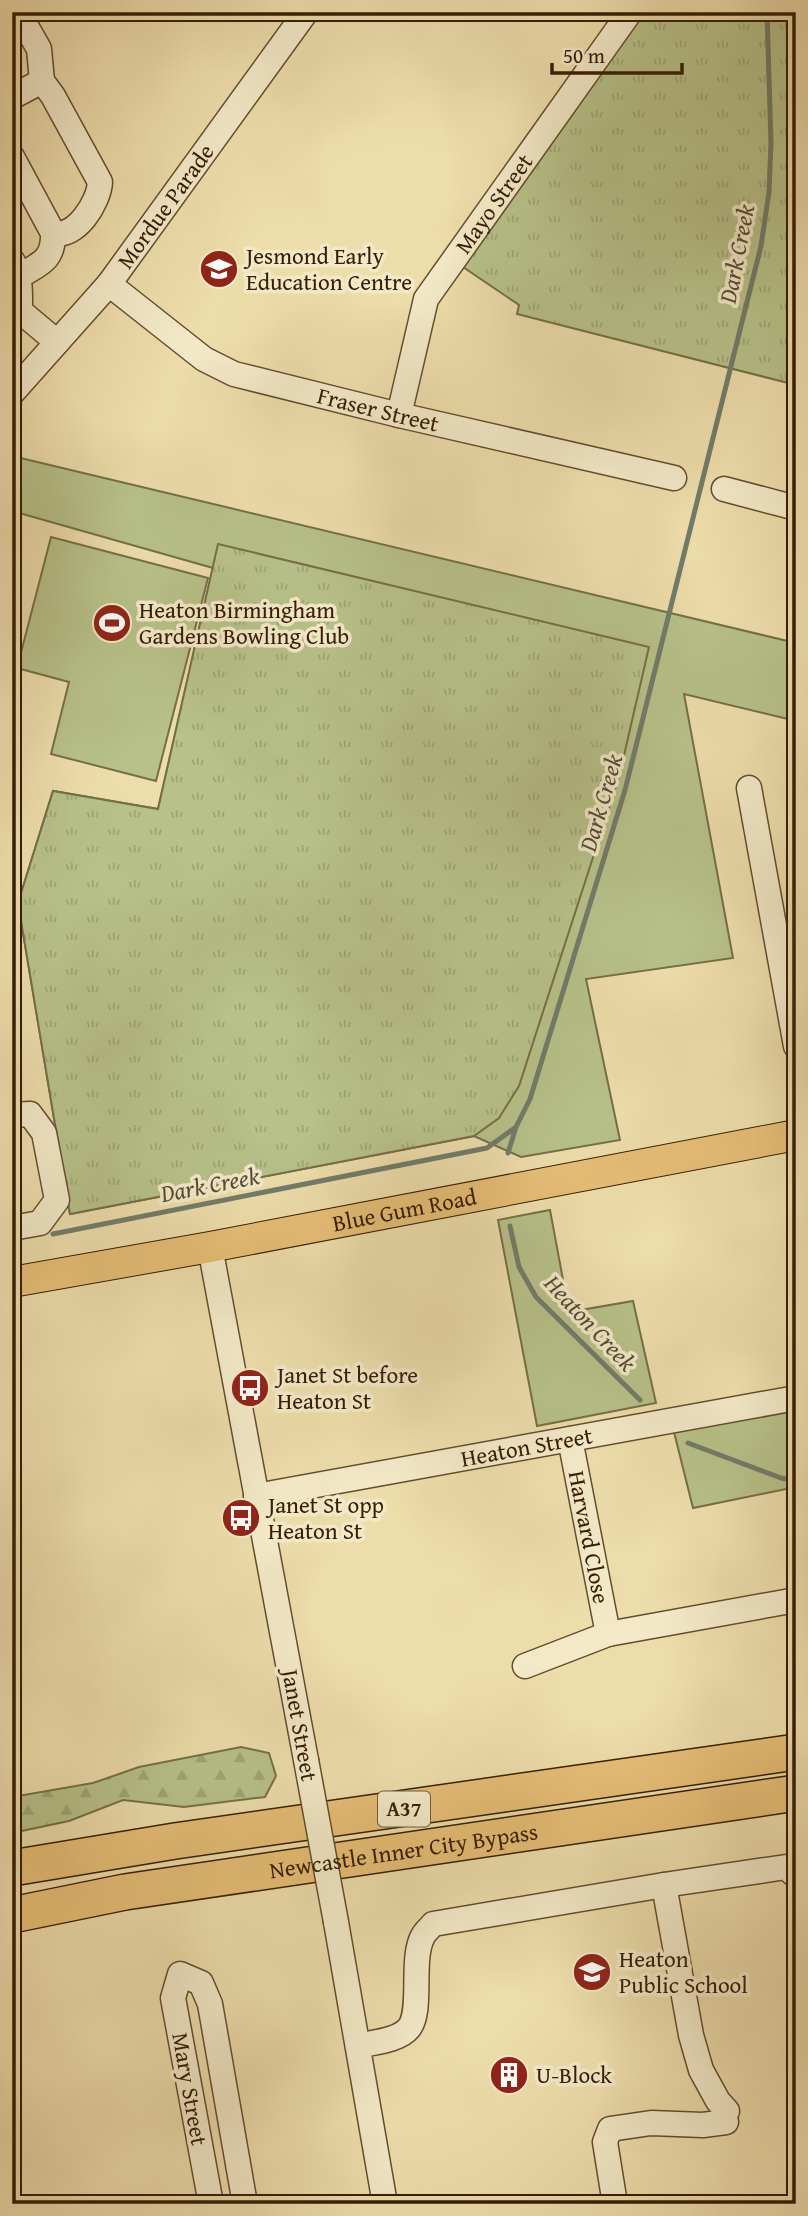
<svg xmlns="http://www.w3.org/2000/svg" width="808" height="2216" viewBox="0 0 808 2216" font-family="'Gentium Book Plus',serif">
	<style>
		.grass { fill: #b7c189; stroke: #766f46; stroke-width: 2 }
		.forest { fill: url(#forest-firs); stroke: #766f46; stroke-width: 2 }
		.park { fill: url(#park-tufts); stroke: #766f46; stroke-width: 2 }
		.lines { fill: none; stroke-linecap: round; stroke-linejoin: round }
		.stream { stroke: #727c6a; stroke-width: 5 }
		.minor-casing { stroke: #644d2e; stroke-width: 27 }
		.major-casing { stroke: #361d04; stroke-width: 32 }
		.highway-casing { stroke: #361d04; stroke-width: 38 }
		.minor { stroke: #f3e9c8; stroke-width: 24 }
		.major { stroke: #e6be76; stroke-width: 30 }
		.highway { stroke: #e6be76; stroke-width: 35 }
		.minor-bridge-casing { stroke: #644d2e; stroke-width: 27; stroke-linecap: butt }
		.minor-bridge { stroke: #f3e9c8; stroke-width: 24 }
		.labels { text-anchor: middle; stroke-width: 7; stroke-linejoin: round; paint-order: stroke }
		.shield { fill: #f3e9c8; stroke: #6f5a3f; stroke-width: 2 }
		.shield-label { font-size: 21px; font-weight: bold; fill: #361d04 }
		.street-label { font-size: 23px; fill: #361d04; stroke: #f3e9c8 }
		.poi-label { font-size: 23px; fill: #361d04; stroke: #f3e9c8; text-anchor: start }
		.water-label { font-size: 24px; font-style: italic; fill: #544c37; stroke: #f3e9c8 }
	</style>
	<defs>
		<pattern id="forest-firs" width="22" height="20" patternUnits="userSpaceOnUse" patternTransform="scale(1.75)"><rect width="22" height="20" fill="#b7c189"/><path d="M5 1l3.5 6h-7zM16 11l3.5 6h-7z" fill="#9ea575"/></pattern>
		<pattern id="park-tufts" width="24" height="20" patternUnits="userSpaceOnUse" patternTransform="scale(1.75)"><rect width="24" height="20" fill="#b7c189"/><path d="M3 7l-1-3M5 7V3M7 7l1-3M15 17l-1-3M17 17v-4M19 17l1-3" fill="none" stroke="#9ea575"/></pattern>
	</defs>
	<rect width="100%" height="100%" fill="#edddab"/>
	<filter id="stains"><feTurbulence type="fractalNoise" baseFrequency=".00286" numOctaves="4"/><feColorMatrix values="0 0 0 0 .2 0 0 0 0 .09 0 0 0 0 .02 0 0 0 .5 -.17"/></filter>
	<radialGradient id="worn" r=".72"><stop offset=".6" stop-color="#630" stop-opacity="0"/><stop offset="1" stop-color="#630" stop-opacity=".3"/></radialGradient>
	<path class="grass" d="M12,456L796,643V721L684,694L733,958L586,979L620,1140L521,1157L474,1136L70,1214L18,903L53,791L158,809L213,568L12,511Z
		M51,537L208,578L156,781L51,754L69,682L17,668Z
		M550,1210L569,1312L633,1301L656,1403L537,1426L498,1220Z
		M789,1411L796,1445V1487L693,1508L674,1432Z"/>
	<path class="forest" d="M241,1747L269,1753L276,1776L265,1797L184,1807L123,1800L69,1821L12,1833V1797L93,1783L139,1767Z"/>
	<path class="park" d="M641,12H796V385L517,314L519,305L463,267Z
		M218,544L649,647L619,777L519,1086L499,1118L474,1136L70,1214L18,903L53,791L158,809Z"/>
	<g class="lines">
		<path class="stream" d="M508,1153L516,1127
			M510,1226L519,1267L536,1297L640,1400
			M53,1234L487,1148L516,1127L530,1099L625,790L761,246L769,192L771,143L767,12
			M688,1443L781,1478L796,1481"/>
		<g class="minor-casing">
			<g id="minor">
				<path d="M42,81L53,96L100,182C99,202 76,239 53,233"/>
				<path d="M12,97L42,81L39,49L18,12"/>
				<path d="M12,157L53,233C54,261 39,264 18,277"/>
				<path d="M13,262C21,277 20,294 20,311"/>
				<path id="s1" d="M109,284L204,359L234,374L399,415L674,478"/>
				<path d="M20,311L57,342"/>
				<path id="s2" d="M12,393L109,284L306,12"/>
				<path id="s3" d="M399,415L426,299L630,12"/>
				<path d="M724,489L796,508"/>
				<path d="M749,788L796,1046"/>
				<path d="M12,1115L30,1114L44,1133L57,1200L40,1223L12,1228"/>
				<path d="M210,1247L306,1760"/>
				<path id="s4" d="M570,1439L608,1634"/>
				<path id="s5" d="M256,1496L796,1398"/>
				<path d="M525,1666L608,1634L796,1600"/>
				<path d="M664,1885L786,1867L796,1876"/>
				<path d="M336,1922L385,2204"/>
				<path d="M358,2046C373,2042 398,2041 409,2028C423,2010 410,1959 423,1936C425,1932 430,1928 433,1924L664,1885L691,2035L701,2070L718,2101L727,2111"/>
				<path d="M211,2204L173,1998L180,1974L201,1983L210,2004L245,2204"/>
				<path d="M615,2204L605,2142L610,2129L651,2123L703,2125L726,2122"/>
			</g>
		</g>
		<g class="major-casing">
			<g id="major">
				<path id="s6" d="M12,1282L210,1247L796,1135"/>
			</g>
		</g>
		<g class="highway-casing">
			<g id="highway">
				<path d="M12,1868L175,1841L796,1752"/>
				<path id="s7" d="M12,1915L125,1892L796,1793"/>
			</g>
		</g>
		<use href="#minor" class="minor"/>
		<use href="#major" class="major"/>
		<use href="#highway" class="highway"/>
		<g class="minor-bridge-casing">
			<path id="minor-bridge" d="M306,1760L336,1922"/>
		</g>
		<use href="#minor-bridge" class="minor-bridge"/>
	</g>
	<defs>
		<g id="school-disc" transform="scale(2.0125)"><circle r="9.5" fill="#8f2418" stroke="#f3e9c8"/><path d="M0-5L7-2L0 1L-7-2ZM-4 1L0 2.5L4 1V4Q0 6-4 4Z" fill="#fff"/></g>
		<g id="stadium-disc" transform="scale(2.0125)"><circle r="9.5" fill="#8f2418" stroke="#f3e9c8"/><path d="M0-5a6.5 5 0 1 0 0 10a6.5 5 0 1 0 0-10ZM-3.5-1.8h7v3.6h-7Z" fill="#fff"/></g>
		<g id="bus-disc" transform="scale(2.0125)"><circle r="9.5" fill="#8f2418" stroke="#f3e9c8"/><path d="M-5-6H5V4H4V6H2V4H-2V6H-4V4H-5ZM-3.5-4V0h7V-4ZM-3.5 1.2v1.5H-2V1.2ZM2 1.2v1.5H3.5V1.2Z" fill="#fff"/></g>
		<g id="building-disc" transform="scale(2.0125)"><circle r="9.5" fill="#8f2418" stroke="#f3e9c8"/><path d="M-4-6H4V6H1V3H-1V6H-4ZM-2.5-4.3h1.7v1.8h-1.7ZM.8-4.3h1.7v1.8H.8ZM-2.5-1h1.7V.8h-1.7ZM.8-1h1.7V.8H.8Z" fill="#fff"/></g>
	</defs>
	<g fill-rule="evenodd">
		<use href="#school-disc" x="219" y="269"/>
		<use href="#stadium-disc" x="112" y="623"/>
		<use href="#bus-disc" x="250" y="1388"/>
		<use href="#bus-disc" x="241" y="1518"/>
		<use href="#school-disc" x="592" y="1972"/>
		<use href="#building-disc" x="509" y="2075"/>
	</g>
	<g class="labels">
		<rect class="shield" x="378" y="1791.5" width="52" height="35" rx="5"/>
		<g class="shield-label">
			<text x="404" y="1816">A37</text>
		</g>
		<g class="street-label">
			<text dy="8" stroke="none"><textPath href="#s3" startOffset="236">Mayo Street</textPath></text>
			<text dy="8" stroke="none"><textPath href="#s2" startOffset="242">Mordue Parade</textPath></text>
			<text dy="8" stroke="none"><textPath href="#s1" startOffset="303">Fraser Street</textPath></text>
			<text dy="8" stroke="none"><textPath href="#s6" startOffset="399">Blue Gum Road</textPath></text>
			<text dy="8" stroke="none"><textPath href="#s5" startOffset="275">Heaton Street</textPath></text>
			<text dy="8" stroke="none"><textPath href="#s4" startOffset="100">Harvard Close</textPath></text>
			<text transform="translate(300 1725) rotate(80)" y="8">Janet Street</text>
			<text dy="8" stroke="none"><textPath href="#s7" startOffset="397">Newcastle Inner City Bypass</textPath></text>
			<text transform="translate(190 2089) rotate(80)" y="8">Mary Street</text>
		</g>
		<g class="poi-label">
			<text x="246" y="264">Jesmond Early<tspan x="246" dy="26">Education Centre</tspan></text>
			<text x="139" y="618">Heaton Birmingham<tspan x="139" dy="26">Gardens Bowling Club</tspan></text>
			<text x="277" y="1383">Janet St before<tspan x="277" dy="26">Heaton St</tspan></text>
			<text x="268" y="1513">Janet St opp<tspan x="268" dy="26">Heaton St</tspan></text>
			<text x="619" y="1967">Heaton<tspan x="619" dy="26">Public School</tspan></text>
			<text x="536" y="2083">U-Block</text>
		</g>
		<g class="water-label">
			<text transform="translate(737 254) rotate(-79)" y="8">Dark Creek</text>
			<text transform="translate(601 803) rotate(-74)" y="8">Dark Creek</text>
			<text transform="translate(210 1185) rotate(-11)" y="8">Dark Creek</text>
			<text transform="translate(590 1323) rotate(47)" y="8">Heaton Creek</text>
		</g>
	</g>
	<rect width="808" height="2216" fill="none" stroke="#edddab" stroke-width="42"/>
	<rect x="14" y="14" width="780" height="2188" fill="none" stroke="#361d04" stroke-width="3.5"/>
	<rect x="21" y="21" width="766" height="2174" fill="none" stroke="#361d04" stroke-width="2"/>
	<path d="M552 63v10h130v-10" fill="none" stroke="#361d04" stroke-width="3.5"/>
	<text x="563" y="63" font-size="21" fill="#361d04" stroke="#f3e9c8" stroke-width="5" paint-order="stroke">50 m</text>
	<rect width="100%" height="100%" filter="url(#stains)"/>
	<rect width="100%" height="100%" fill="url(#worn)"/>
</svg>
